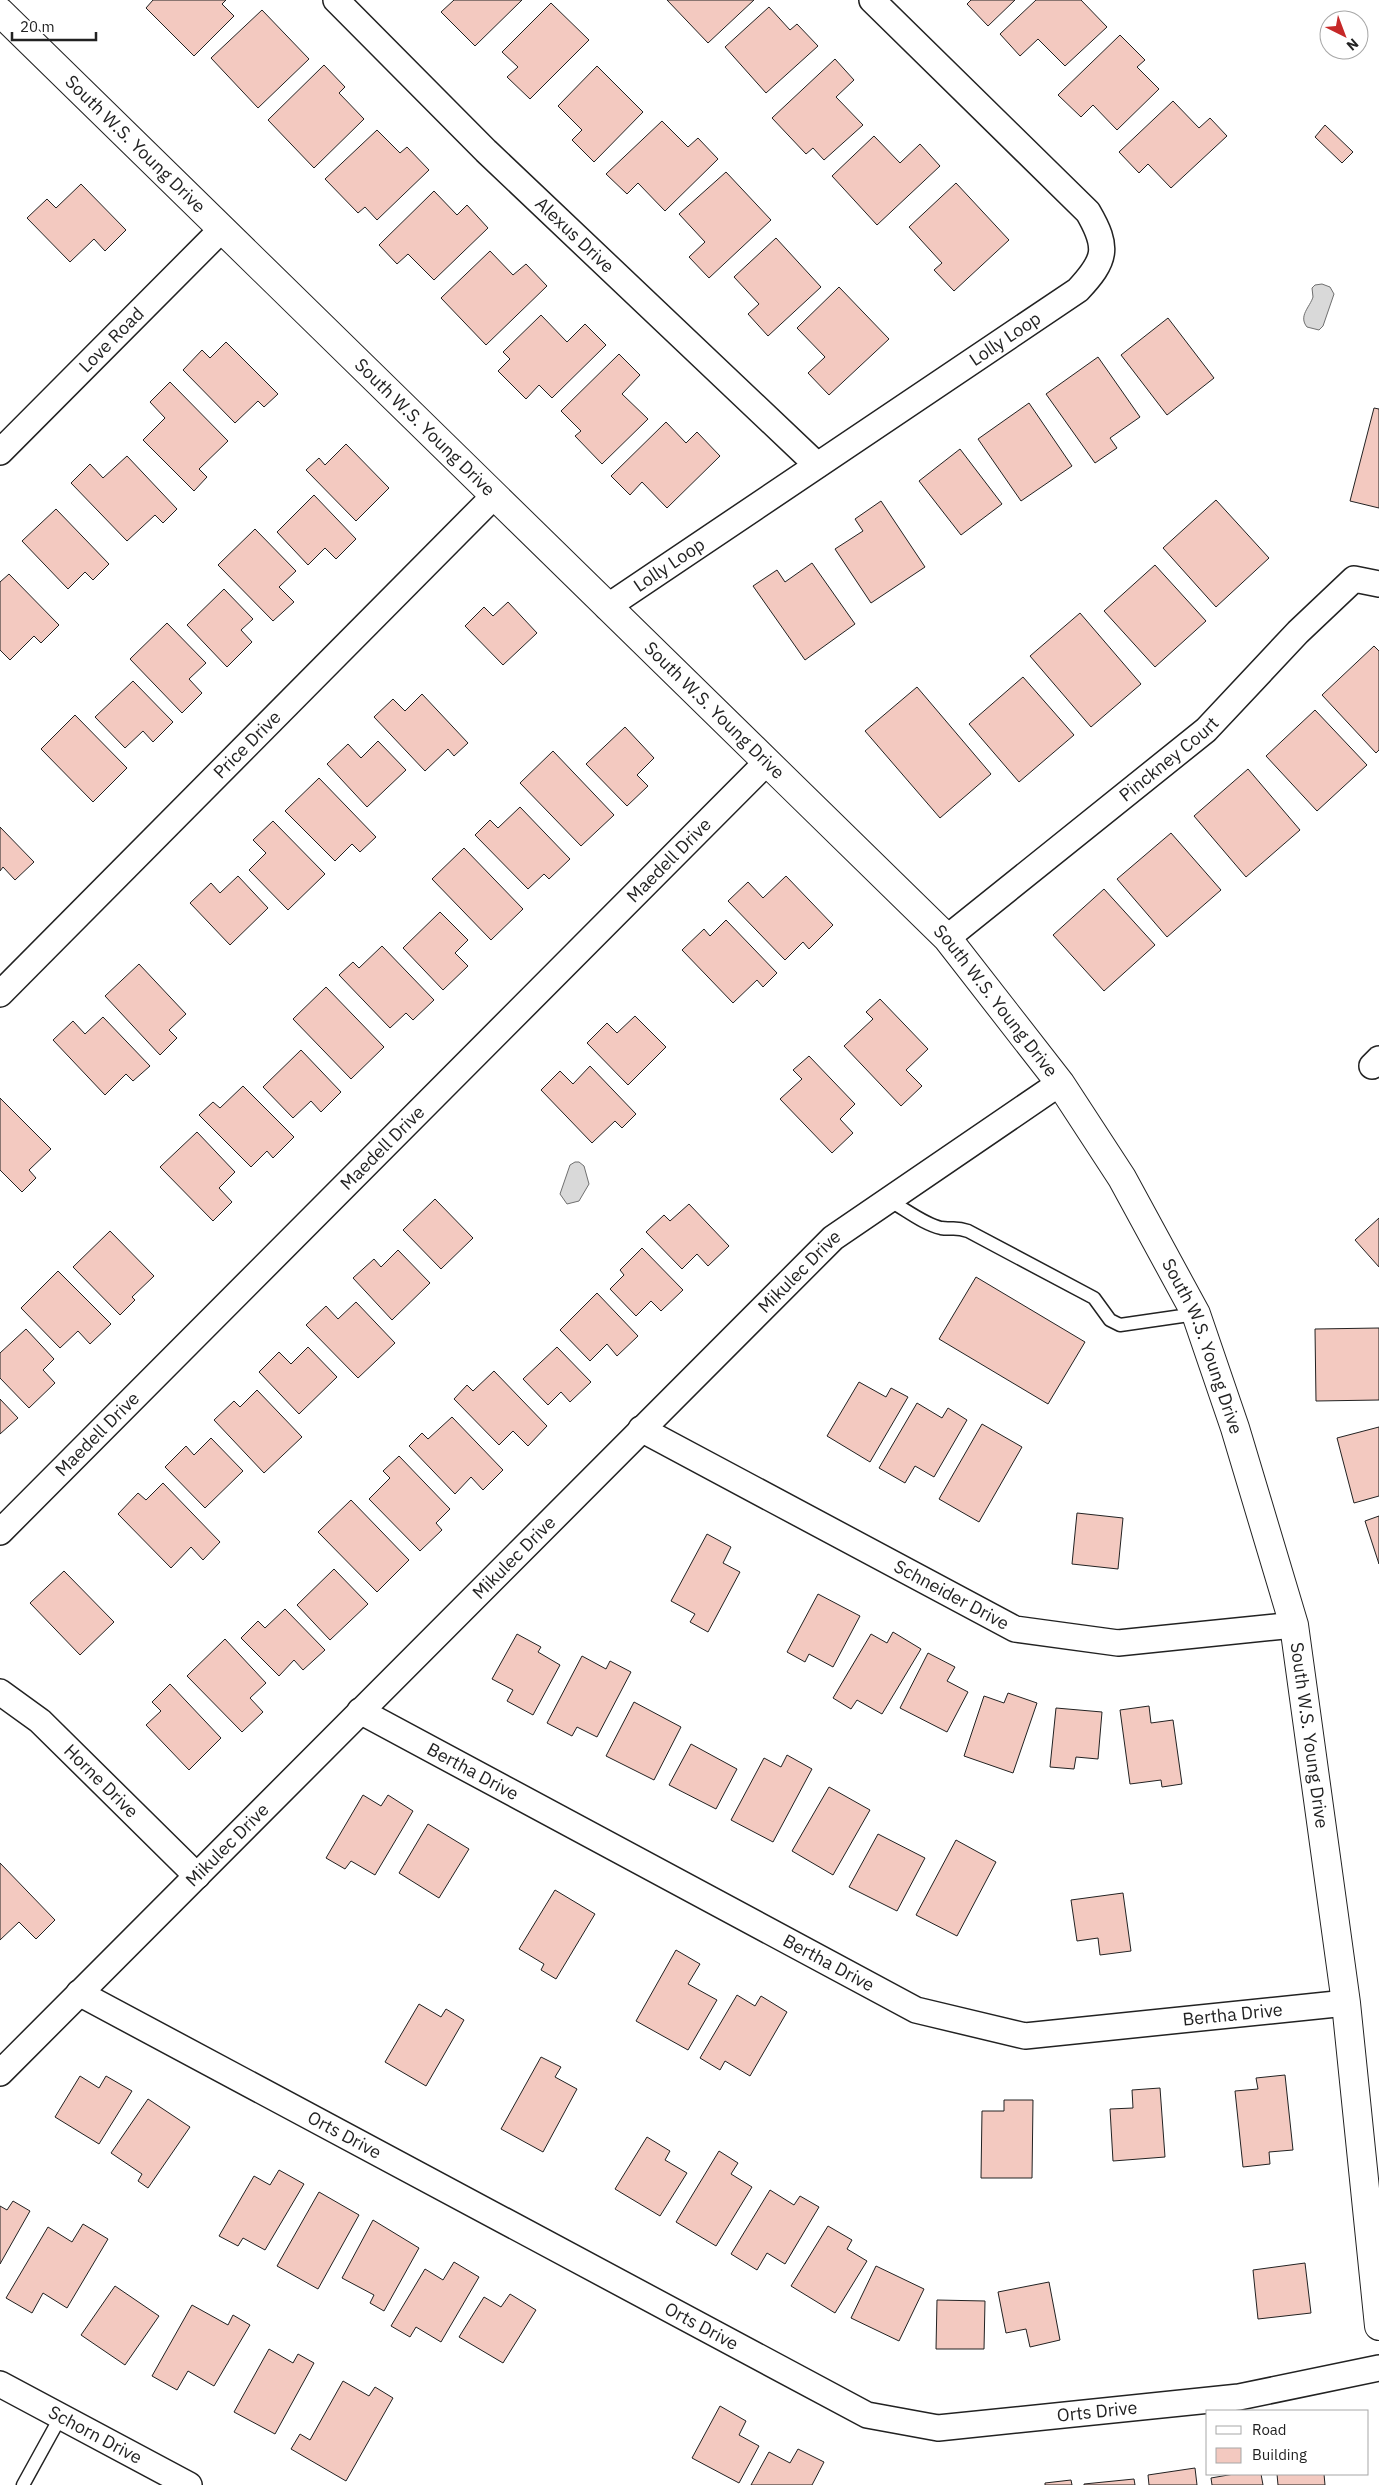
<svg xmlns="http://www.w3.org/2000/svg" width="1379" height="2485" viewBox="0 0 1379 2485" font-family="'IBM Plex Sans',sans-serif">
	<style>
		.water { fill: #d9d9d9; stroke: #6f6f6f }
		.building { fill: #f3c9c0; stroke: #222 }
		.lines { fill: none; stroke-linecap: round; stroke-linejoin: round }
		.lane-casing { stroke: #222; stroke-width: 15 }
		.street-casing { stroke: #222; stroke-width: 28 }
		.secondary-casing { stroke: #222; stroke-width: 30 }
		.lane { stroke: #fff; stroke-width: 12 }
		.street { stroke: #fff; stroke-width: 25 }
		.secondary { stroke: #fff; stroke-width: 28 }
		.labels { text-anchor: middle; stroke-width: 4; stroke-linejoin: round; paint-order: stroke }
		.street-label { font-size: 18px; fill: #222; stroke: #fff }
	</style>
	<rect width="100%" height="100%" fill="#fff"/>
	<path class="water" d="M1322,284L1330,287L1334,294L1323,326L1319,330L1307,327C1298,316 1310,307 1313,297L1312,288L1315,285Z
		M575,1162H579L584,1166L589,1184L579,1201L567,1204L560,1194L570,1165Z"/>
	<path class="building" d="M153,0H226L222,4L234,16L194,56L146,8Z
		M454,0H522L475,46L441,12Z
		M667,0H754L708,43Z
		M971,0H1015L988,26L967,4Z
		M1036,0H1081L1107,27L1065,66L1038,39L1020,56L1000,34Z
		M551,3L589,40L530,99L507,77L518,67L502,52Z
		M769,7L790,30L797,24L818,46L766,93L725,47Z
		M262,10L309,59L258,108L211,58Z
		M1120,35L1145,60L1137,67L1159,89L1117,130L1093,105L1081,117L1058,95Z
		M835,59L854,80L836,97L863,125L824,160L813,148L806,154L772,118Z
		M324,65L345,87L339,93L364,119L314,168L268,120Z
		M597,66L643,112L594,162L572,140L582,130L558,106Z
		M1173,101L1199,128L1210,118L1227,136L1171,188L1148,164L1139,173L1119,152Z
		M662,121L688,147L698,138L718,159L665,211L638,183L627,194L606,174Z
		M1325,125L1353,152L1342,163L1315,137Z
		M377,130L400,153L407,147L429,170L377,220L365,207L358,213L325,179Z
		M874,136L900,163L920,144L940,166L877,225L832,176Z
		M726,172L771,220L709,278L689,257L705,242L679,214Z
		M956,183L1009,240L954,291L934,270L942,263L909,227Z
		M81,184L126,230L105,251L94,239L70,262L27,218L47,199L56,208Z
		M434,191L457,215L467,205L488,228L434,280L408,254L397,264L379,245Z
		M776,238L821,287L768,336L748,314L759,304L734,277Z
		M490,251L513,275L526,264L547,286L486,345L441,298Z
		M839,287L889,339L829,395L808,373L825,357L797,328Z
		M541,315L567,342L585,324L606,345L552,398L539,385L526,399L498,371L510,359L503,352Z
		M1168,318L1214,378L1167,415L1121,355Z
		M226,342L278,394L264,407L258,401L235,423L183,370L202,350L210,358Z
		M619,354L640,375L622,394L648,419L602,464L575,436L581,431L561,411Z
		M1098,357L1140,417L1110,438L1117,448L1095,463L1046,394Z
		M170,382L228,441L199,469L207,477L194,491L143,440L165,418L150,402Z
		M1029,403L1072,466L1021,501L978,439Z
		M1374,408L1379,409V508L1350,501Z
		M666,422L686,443L697,432L720,456L667,508L642,482L630,495L611,476Z
		M346,444L389,488L356,521L306,470L319,458L325,465Z
		M960,449L1002,504L961,535L919,481Z
		M127,456L177,509L163,523L155,515L127,541L71,483L90,464L103,478Z
		M314,495L356,539L336,559L325,548L308,565L277,532Z
		M1216,500L1269,558L1216,607L1163,548Z
		M881,501L925,567L871,603L835,549L863,531L855,519Z
		M56,509L109,564L93,580L85,572L68,589L22,541Z
		M255,529L296,571L279,587L294,602L273,621L218,565Z
		M812,563L855,624L805,660L753,586L777,570L785,582Z
		M1155,565L1206,621L1155,667L1104,611Z
		M9,574L59,625L41,643L34,636L10,660L0,650V582Z
		M224,589L253,619L241,630L252,642L227,667L187,625Z
		M508,602L537,633L503,665L465,626L484,607L493,616Z
		M1080,613L1141,684L1091,727L1030,656Z
		M167,623L206,663L189,679L202,693L182,713L130,659Z
		M1374,646L1379,651V750L1376,753L1322,695Z
		M1023,677L1074,735L1019,782L969,724Z
		M133,681L173,722L153,742L143,731L125,748L95,717Z
		M917,687L991,774L940,818L865,731Z
		M422,694L468,743L454,756L448,749L425,771L374,717L393,699L405,711Z
		M1315,710L1367,765L1317,811L1266,756Z
		M75,715L127,768L93,802L41,749Z
		M625,727L654,758L637,775L648,786L627,806L586,764Z
		M378,741L406,770L367,807L327,764L348,744L361,758Z
		M553,751L614,815L581,846L520,783Z
		M1248,769L1300,830L1246,877L1194,816Z
		M319,778L376,837L360,852L352,844L335,861L285,811Z
		M520,807L570,859L549,879L544,874L528,889L475,835L490,820L498,828Z
		M273,821L325,874L288,910L249,870L266,853L253,840Z
		M0,827L34,862L15,880L3,867L0,871Z
		M1171,833L1221,890L1167,937L1117,879Z
		M464,848L523,909L491,940L432,879Z
		M238,876L268,908L230,945L190,903L211,883L220,893Z
		M786,876L833,925L809,949L803,942L785,960L728,901L748,882L763,898Z
		M1104,889L1155,945L1104,991L1053,935Z
		M440,912L468,940L455,953L468,966L443,990L403,948Z
		M726,920L777,973L763,987L757,980L733,1003L682,950L704,929L710,936Z
		M382,946L434,1000L413,1020L406,1013L390,1028L339,975L353,962L359,968Z
		M139,964L186,1014L169,1030L177,1038L160,1055L105,996Z
		M326,987L384,1047L351,1079L293,1019Z
		M880,999L928,1049L906,1070L922,1086L901,1106L844,1046L873,1019L866,1012Z
		M635,1016L666,1047L628,1085L587,1043L607,1023L617,1033Z
		M103,1017L150,1066L133,1081L126,1074L105,1095L53,1040L73,1021L85,1034Z
		M301,1050L341,1092L321,1112L311,1101L293,1118L263,1087Z
		M809,1056L855,1104L840,1119L853,1133L832,1153L780,1099L802,1079L793,1070Z
		M590,1066L636,1114L622,1128L615,1121L592,1143L541,1090L560,1071L573,1084Z
		M243,1086L294,1137L273,1158L267,1151L251,1167L199,1115L213,1102L220,1108Z
		M0,1098L51,1149L29,1170L36,1178L22,1192L0,1170Z
		M197,1132L235,1172L219,1188L232,1202L213,1221L160,1167Z
		M435,1199L473,1238L441,1269L403,1230Z
		M689,1204L729,1246L708,1266L697,1254L682,1269L646,1232L664,1215L670,1221Z
		M1379,1218V1267L1355,1240Z
		M110,1231L154,1276L132,1297L135,1300L120,1315L73,1267Z
		M642,1248L683,1290L661,1311L651,1301L636,1316L610,1289L624,1275L620,1270Z
		M398,1250L430,1283L392,1320L353,1278L374,1259L381,1267Z
		M58,1271L111,1324L90,1344L78,1331L60,1348L21,1308Z
		M976,1277L1085,1342L1048,1404L939,1339Z
		M597,1293L638,1336L617,1356L607,1344L590,1361L560,1330Z
		M356,1302L395,1343L358,1378L306,1325L326,1306L338,1319Z
		M1379,1328V1400L1316,1401L1315,1329Z
		M26,1329L54,1359L43,1370L55,1383L29,1408L0,1378V1353Z
		M308,1347L337,1377L299,1414L259,1372L279,1352L291,1364Z
		M557,1347L591,1382L570,1402L561,1392L548,1405L523,1379Z
		M494,1371L547,1426L528,1446L513,1431L499,1445L454,1399L467,1385L473,1391Z
		M859,1382L886,1397L891,1388L908,1397L870,1462L827,1436Z
		M257,1390L302,1437L264,1473L214,1420L234,1401L240,1407Z
		M0,1399L18,1418L0,1434Z
		M917,1403L942,1418L948,1408L967,1420L934,1477L915,1466L905,1483L879,1468Z
		M452,1417L503,1470L483,1490L471,1477L455,1494L409,1446L422,1433L428,1439Z
		M982,1424L1022,1447L979,1522L939,1499Z
		M1379,1427V1496L1354,1503L1337,1438Z
		M211,1438L243,1471L205,1508L165,1467L186,1446L194,1455Z
		M399,1456L450,1509L436,1523L442,1530L420,1551L369,1499L390,1478L383,1471Z
		M163,1483L220,1542L203,1560L191,1547L171,1568L118,1514L138,1493L146,1500Z
		M351,1500L409,1560L377,1592L318,1532Z
		M1077,1513L1123,1518L1118,1569L1072,1564Z
		M1379,1516V1564L1365,1521Z
		M707,1534L731,1547L723,1563L740,1572L708,1632L690,1622L695,1614L671,1601Z
		M334,1569L368,1604L330,1640L297,1605Z
		M64,1571L114,1622L80,1655L30,1603Z
		M818,1594L860,1616L833,1667L809,1654L805,1662L787,1652Z
		M285,1609L325,1650L303,1670L294,1660L279,1676L241,1638L258,1621L265,1628Z
		M893,1632L921,1649L882,1714L857,1700L851,1709L833,1698L871,1634L887,1643Z
		M517,1634L541,1647L538,1652L560,1665L533,1715L507,1701L513,1690L492,1679Z
		M225,1639L266,1683L250,1698L263,1712L242,1732L187,1676Z
		M928,1653L955,1667L947,1681L968,1692L947,1732L900,1708Z
		M582,1656L606,1669L610,1661L631,1672L597,1737L577,1727L572,1736L547,1723Z
		M170,1684L221,1738L189,1770L146,1725L161,1711L152,1702Z
		M1008,1693L1037,1703L1013,1773L964,1756L984,1696L1004,1703Z
		M634,1702L681,1727L654,1780L606,1756Z
		M1149,1706L1151,1723L1173,1720L1182,1784L1162,1787L1161,1780L1130,1784L1120,1710Z
		M1056,1708L1102,1712L1098,1759L1076,1757L1074,1769L1050,1767Z
		M691,1744L737,1769L716,1809L669,1785Z
		M787,1755L812,1769L773,1842L731,1820L764,1758L781,1767Z
		M829,1787L870,1810L833,1875L792,1851Z
		M363,1795L381,1806L388,1795L413,1811L375,1875L351,1861L345,1869L326,1858Z
		M428,1824L469,1849L439,1898L399,1873Z
		M878,1834L925,1858L897,1911L849,1887Z
		M956,1840L996,1862L957,1936L916,1915Z
		M0,1863L55,1920L36,1939L19,1922L0,1940Z
		M555,1890L595,1914L556,1979L541,1970L544,1964L519,1949Z
		M1123,1893L1131,1951L1100,1955L1098,1938L1077,1941L1071,1900Z
		M676,1950L700,1964L688,1984L717,2000L688,2050L636,2021Z
		M737,1995L755,2006L761,1996L787,2012L750,2076L725,2061L720,2070L700,2058Z
		M419,2004L441,2017L446,2009L464,2020L426,2086L385,2062Z
		M541,2057L561,2067L555,2077L577,2089L543,2152L501,2129Z
		M1285,2075L1293,2150L1269,2152L1270,2164L1243,2167L1235,2091L1258,2089L1256,2078Z
		M80,2076L99,2088L106,2076L132,2091L99,2144L55,2117Z
		M1160,2088L1165,2157L1113,2161L1110,2109L1133,2108L1132,2090Z
		M148,2099L190,2127L148,2188L138,2181L142,2174L111,2153Z
		M1004,2100H1033L1032,2178H981L982,2111H1004Z
		M647,2137L670,2151L665,2160L687,2173L660,2216L615,2189Z
		M719,2151L738,2163L731,2174L752,2187L716,2246L676,2222Z
		M279,2170L304,2184L265,2250L243,2238L238,2246L219,2236L254,2176L270,2185Z
		M770,2190L794,2205L800,2196L819,2207L785,2264L767,2253L757,2270L731,2254Z
		M319,2192L359,2215L318,2289L277,2266Z
		M13,2201L30,2211L0,2264V2206L7,2210Z
		M373,2220L419,2248L384,2311L370,2303L374,2295L342,2278Z
		M83,2224L108,2239L67,2308L43,2293L32,2313L6,2298L48,2227L72,2242Z
		M828,2226L852,2240L847,2249L867,2261L835,2313L791,2286Z
		M454,2262L479,2277L441,2342L416,2327L410,2337L391,2326L425,2269L443,2280Z
		M1305,2263L1311,2313L1258,2319L1253,2270Z
		M876,2266L924,2289L899,2341L851,2318Z
		M1049,2282L1060,2340L1030,2347L1026,2329L1006,2333L998,2292Z
		M115,2286L159,2316L125,2365L81,2335Z
		M510,2294L536,2310L503,2363L459,2337L484,2297L501,2307Z
		M937,2300L985,2301L984,2349H936Z
		M192,2305L228,2325L233,2315L250,2325L214,2386L188,2371L177,2390L152,2376Z
		M269,2349L293,2363L298,2354L314,2363L275,2434L234,2412Z
		M343,2381L369,2396L375,2387L393,2398L346,2481L291,2449L300,2434L310,2440Z
		M720,2406L746,2421L739,2435L759,2446L739,2483L692,2458Z
		M798,2449L824,2462L812,2485H751L769,2452L790,2463Z
		M1195,2468L1197,2485H1149L1148,2475Z
		M1261,2474L1263,2485H1212L1211,2478L1234,2474Z
		M1277,2474H1324L1325,2485H1278Z
		M1134,2479L1135,2485H1084V2484Z
		M1071,2480L1072,2485H1045V2483Z"/>
	<g class="lines">
		<g class="lane-casing">
			<path id="lane" d="M888,1200C904,1208 923,1224 941,1228C952,1230 954,1226 968,1231L1094,1298L1110,1320L1120,1325L1196,1314
				M23,2485L61,2416"/>
		</g>
		<g class="street-casing">
			<g id="street">
				<path id="s1" d="M336,0L486,151L817,465"/>
				<path id="s2" d="M0,452L222,229"/>
				<path id="s3" d="M607,607L1078,290C1106,260 1109,248 1088,212L872,0"/>
				<path id="s4" d="M947,938L1206,730L1298,632L1354,579L1379,584"/>
				<path id="s5" d="M0,994L494,496"/>
				<path d="M1372,1066L1379,1059"/>
				<path id="s6" d="M641,1429L1015,1629L1118,1643L1294,1625"/>
				<path id="s7" d="M0,1532L766,763"/>
				<path id="s8" d="M0,1692L40,1721L197,1876"/>
				<path id="s9" d="M360,1711L916,2010L1025,2036L1346,2003"/>
				<path id="s10" d="M79,1993L867,2415L938,2428L1239,2397L1379,2368"/>
				<path id="s11" d="M0,2073L833,1238L1060,1083"/>
				<path id="s12" d="M0,2384L189,2485"/>
			</g>
		</g>
		<g class="secondary-casing">
			<g id="secondary">
				<path id="s13" d="M0,12L947,938L1060,1083L1122,1178L1196,1314L1235,1428L1294,1625L1346,2003L1379,2326"/>
			</g>
		</g>
		<use href="#lane" class="lane"/>
		<use href="#street" class="street"/>
		<use href="#secondary" class="secondary"/>
	</g>
	<g class="labels">
		<g class="street-label">
			<text dy="6" stroke="none"><textPath href="#s13" startOffset="189">South W.S. Young Drive</textPath></text>
			<text dy="6" stroke="none"><textPath href="#s1" startOffset="335">Alexus Drive</textPath></text>
			<text dy="6" stroke="none"><textPath href="#s3" startOffset="480">Lolly Loop</textPath></text>
			<text dy="6" stroke="none"><textPath href="#s2" startOffset="158">Love Road</textPath></text>
			<text dy="6" stroke="none"><textPath href="#s13" startOffset="594">South W.S. Young Drive</textPath></text>
			<text dy="6" stroke="none"><textPath href="#s3" startOffset="75">Lolly Loop</textPath></text>
			<text dy="6" stroke="none"><textPath href="#s13" startOffset="999">South W.S. Young Drive</textPath></text>
			<text dy="6" stroke="none"><textPath href="#s5" startOffset="351">Price Drive</textPath></text>
			<text dy="6" stroke="none"><textPath href="#s4" startOffset="285">Pinckney Court</textPath></text>
			<text dy="6" stroke="none"><textPath href="#s7" startOffset="948">Maedell Drive</textPath></text>
			<text dy="6" stroke="none"><textPath href="#s13" startOffset="1404">South W.S. Young Drive</textPath></text>
			<text dy="6" stroke="none"><textPath href="#s7" startOffset="542">Maedell Drive</textPath></text>
			<text dy="6" stroke="none"><textPath href="#s11" startOffset="1132">Mikulec Drive</textPath></text>
			<text dy="6" stroke="none"><textPath href="#s13" startOffset="1809">South W.S. Young Drive</textPath></text>
			<text dy="6" stroke="none"><textPath href="#s7" startOffset="138">Maedell Drive</textPath></text>
			<text dy="6" stroke="none"><textPath href="#s11" startOffset="728">Mikulec Drive</textPath></text>
			<text dy="6" stroke="none"><textPath href="#s6" startOffset="352">Schneider Drive</textPath></text>
			<text dy="6" stroke="none"><textPath href="#s13" startOffset="2214">South W.S. Young Drive</textPath></text>
			<text dy="6" stroke="none"><textPath href="#s9" startOffset="128">Bertha Drive</textPath></text>
			<text dy="6" stroke="none"><textPath href="#s8" startOffset="135">Horne Drive</textPath></text>
			<text dy="6" stroke="none"><textPath href="#s11" startOffset="322">Mikulec Drive</textPath></text>
			<text dy="6" stroke="none"><textPath href="#s9" startOffset="532">Bertha Drive</textPath></text>
			<text dy="6" stroke="none"><textPath href="#s9" startOffset="952">Bertha Drive</textPath></text>
			<text dy="6" stroke="none"><textPath href="#s10" startOffset="301">Orts Drive</textPath></text>
			<text dy="6" stroke="none"><textPath href="#s10" startOffset="706">Orts Drive</textPath></text>
			<text dy="6" stroke="none"><textPath href="#s10" startOffset="1126">Orts Drive</textPath></text>
			<text dy="6" stroke="none"><textPath href="#s12" startOffset="108">Schorn Drive</textPath></text>
		</g>
	</g>
	<rect x="1206" y="2410" width="162" height="65" fill="#ffffff" stroke="#a7a7a7"/>
	<rect x="1216" y="2426" width="25" height="8" fill="#ffffff" stroke="#a7a7a7"/>
	<text x="1252" y="2435" font-size="15" fill="#222222">Road</text>
	<rect x="1216" y="2448" width="25" height="15" fill="#f3c9c0" stroke="#a7a7a7"/>
	<text x="1252" y="2460" font-size="15" fill="#222222">Building</text>
	<g transform="translate(1344 35) rotate(138)"><circle r="24" fill="#ffffff" stroke="#a7a7a7"/>
	<path d="M0-4L9 19L0 12L-9 19Z" fill="#c62828"/>
	<text y="-8" font-size="14" font-weight="bold" text-anchor="middle" fill="#222222">N</text>
	</g>
	<path d="M12 32v8h84v-8" fill="none" stroke="#222222" stroke-width="2.5"/>
	<text x="20" y="32" font-size="15" fill="#222222" stroke="#ffffff" stroke-width="4" paint-order="stroke">20 m</text>
</svg>
